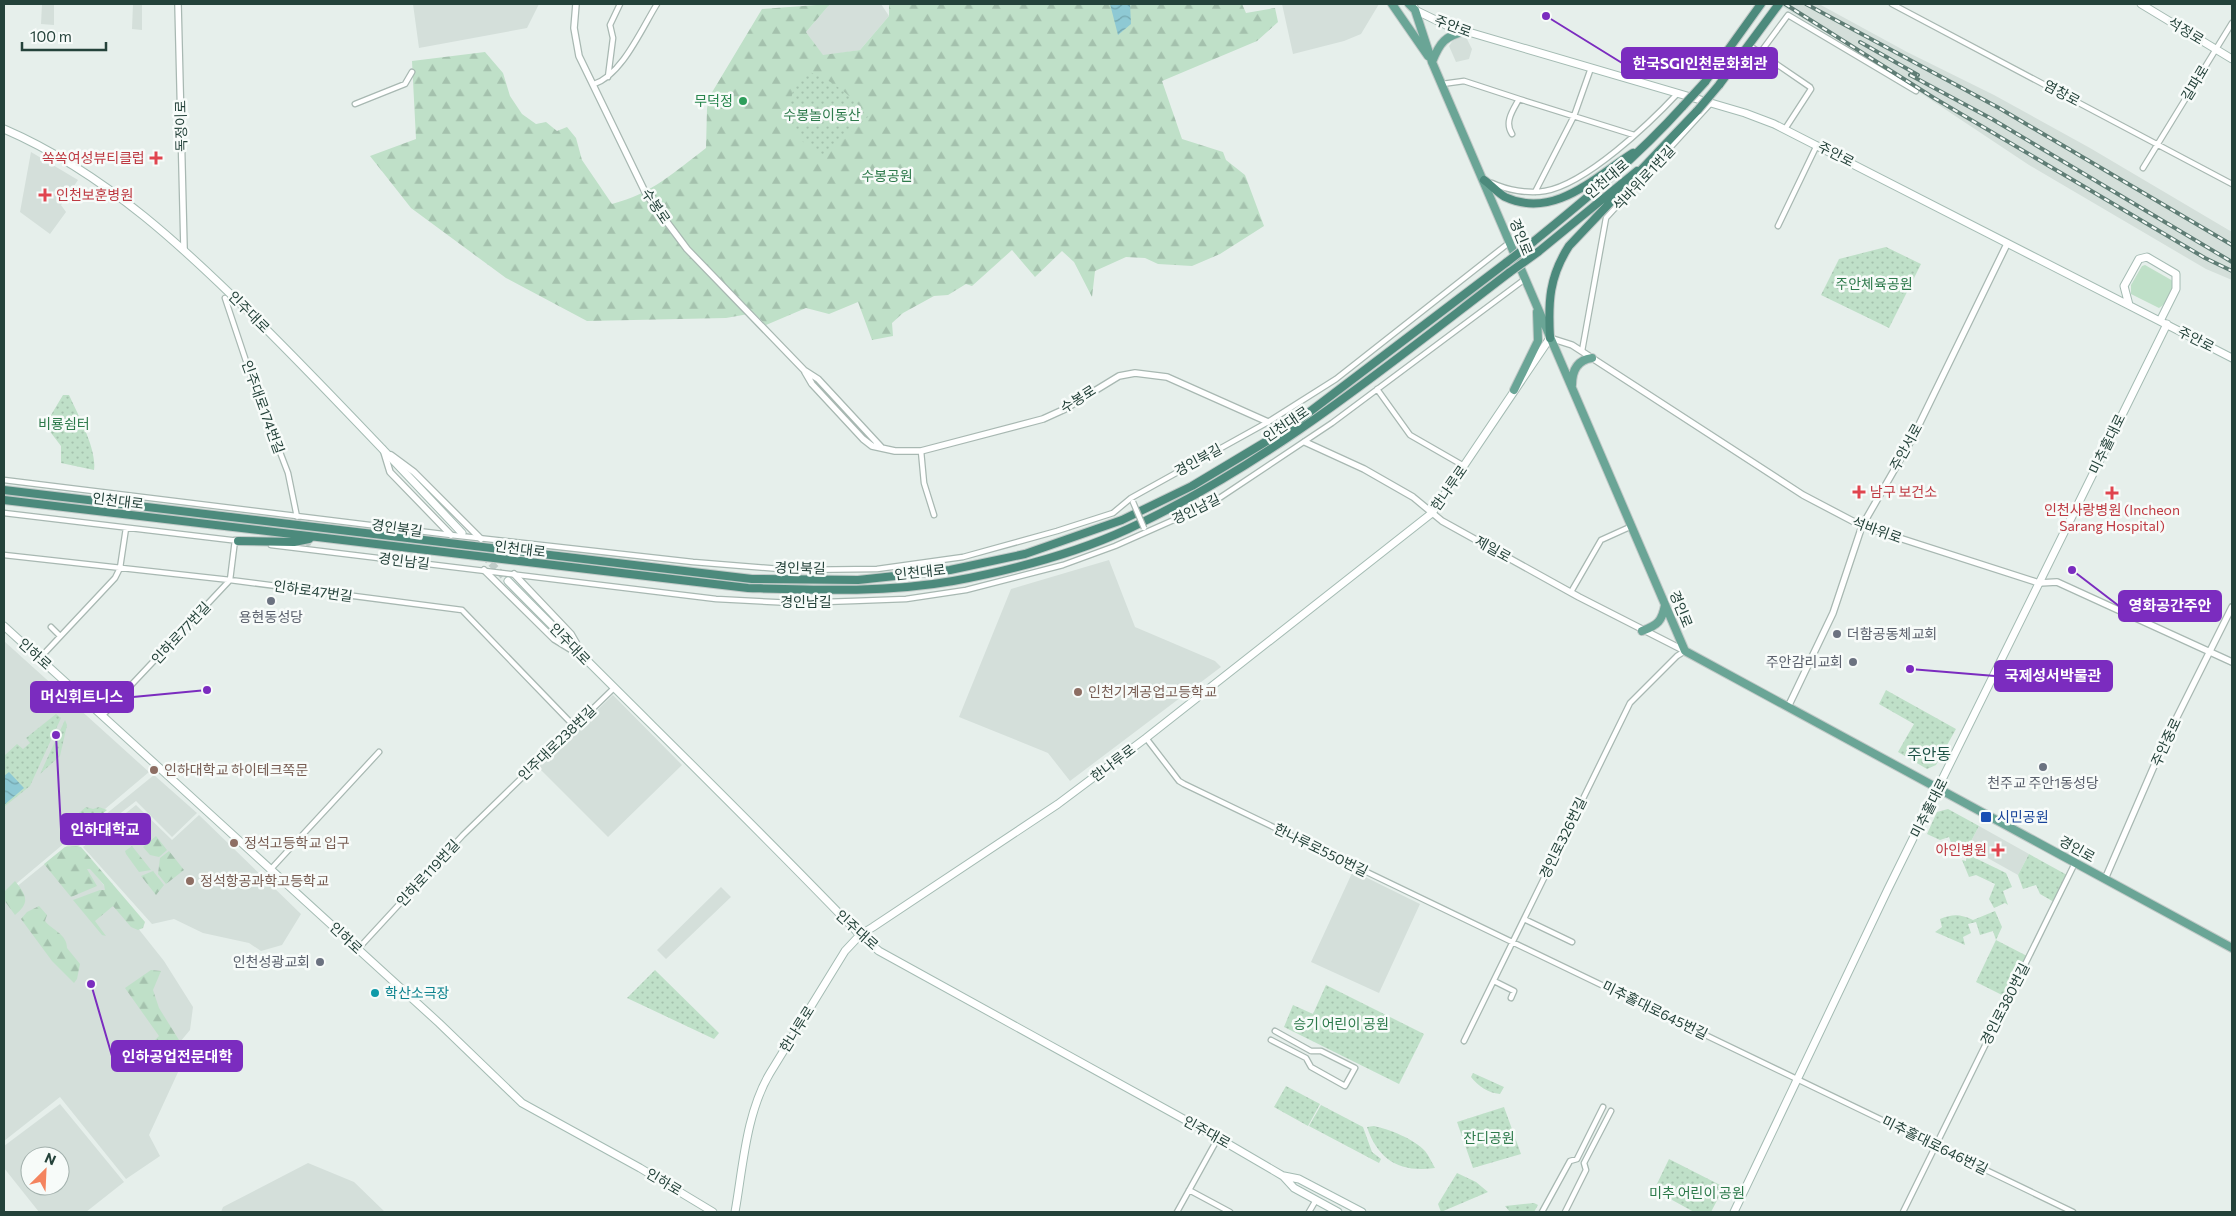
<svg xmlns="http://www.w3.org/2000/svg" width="2236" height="1216" viewBox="0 0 2236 1216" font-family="Commissioner,'Noto Sans KR',sans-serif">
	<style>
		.built { fill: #d4dfda; fill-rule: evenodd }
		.grass { fill: #bfe0c8 }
		.forest { fill: url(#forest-firs) }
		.park { fill: url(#park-dots) }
		.water { fill: url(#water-waves) }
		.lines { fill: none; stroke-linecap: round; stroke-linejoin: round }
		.minor-tunnel { stroke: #bfccc8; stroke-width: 4.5; stroke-dasharray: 4.5 2; stroke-linecap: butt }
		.secondary-tunnel { stroke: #bfccc8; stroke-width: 7; stroke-dasharray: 7 3.5; stroke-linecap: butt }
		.minor-casing { stroke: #a8b8b2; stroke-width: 7 }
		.tertiary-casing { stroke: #a8b8b2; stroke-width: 8 }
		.secondary-casing { stroke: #a4bbb3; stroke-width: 9 }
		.primary-casing { stroke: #c2cac8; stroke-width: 10 }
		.trunk-casing { stroke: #c2cac8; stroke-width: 10 }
		.minor { stroke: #fff; stroke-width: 4.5 }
		.tertiary { stroke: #fff; stroke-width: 5.5 }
		.secondary { stroke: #fff; stroke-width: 7 }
		.primary { stroke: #6aa596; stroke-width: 8 }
		.trunk { stroke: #4c8a7c; stroke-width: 8 }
		.rail-casing { stroke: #5f7d75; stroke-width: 4 }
		.rail { stroke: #f7fbf9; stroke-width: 2; stroke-dasharray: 5.5; stroke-linecap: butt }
		.minor-bridge-casing { stroke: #a8b8b2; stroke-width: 7; stroke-linecap: butt }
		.trunk-bridge-casing { stroke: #c2cac8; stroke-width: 10; stroke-linecap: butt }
		.minor-bridge { stroke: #fff; stroke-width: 4.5 }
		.trunk-bridge { stroke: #4c8a7c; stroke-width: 8 }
		.leisure-dot { fill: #2e9e5b; stroke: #f7fbf9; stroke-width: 2 }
		.health-dot { fill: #e0444e; stroke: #f7fbf9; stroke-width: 2 }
		.worship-dot { fill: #6b7280; stroke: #f7fbf9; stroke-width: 2 }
		.education-dot { fill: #8d6e63; stroke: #f7fbf9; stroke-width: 2 }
		.transit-dot { fill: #1a4fb4; stroke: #f7fbf9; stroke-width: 2 }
		.culture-dot { fill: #0f9aa8; stroke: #f7fbf9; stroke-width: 2 }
		.labels { text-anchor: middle; stroke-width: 5; stroke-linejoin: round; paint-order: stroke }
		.street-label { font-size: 14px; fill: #24423a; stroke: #f7fbf9 }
		.leisure-label { font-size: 14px; fill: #27864d; stroke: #f7fbf9; text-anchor: end }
		.park-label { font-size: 14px; fill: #2d7a4b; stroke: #f7fbf9 }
		.health-label { font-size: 14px; fill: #be3a42; stroke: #f7fbf9; text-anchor: end }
		.worship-label { font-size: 14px; fill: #5b616d; stroke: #f7fbf9 }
		.education-label { font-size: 14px; fill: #785e54; stroke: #f7fbf9; text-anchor: start }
		.transit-label { font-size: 14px; fill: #164399; stroke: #f7fbf9; text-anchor: start }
		.culture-label { font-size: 14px; fill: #0d838f; stroke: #f7fbf9; text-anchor: start }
		.quarter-label { font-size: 16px; fill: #1f5548; stroke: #f7fbf9 }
		.leader { fill: none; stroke: #7b2cbf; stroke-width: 2 }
		.callout-dot { fill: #7b2cbf; stroke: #f7fbf9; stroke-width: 2 }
		.callout { fill: #7b2cbf; stroke: #7b2cbf; stroke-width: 2 }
		.callout-label { font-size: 15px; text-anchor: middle; font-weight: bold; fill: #fff }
	</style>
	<defs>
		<pattern id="forest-firs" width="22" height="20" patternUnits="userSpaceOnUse" patternTransform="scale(1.25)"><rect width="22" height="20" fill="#bfe0c8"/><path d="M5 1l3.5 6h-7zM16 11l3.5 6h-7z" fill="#a4c1ad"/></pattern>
		<pattern id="park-dots" width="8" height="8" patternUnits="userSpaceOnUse" patternTransform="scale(1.25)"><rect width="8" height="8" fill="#bfe0c8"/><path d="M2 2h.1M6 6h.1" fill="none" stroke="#a4c1ad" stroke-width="1.8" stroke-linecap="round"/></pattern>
		<pattern id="water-waves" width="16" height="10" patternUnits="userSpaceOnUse" patternTransform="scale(1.25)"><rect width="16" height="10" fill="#8ec9d4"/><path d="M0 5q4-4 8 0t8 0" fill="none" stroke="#74a5ad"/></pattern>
	</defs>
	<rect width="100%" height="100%" fill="#e6efeb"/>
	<path class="built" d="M42,4H54V25L41,24Z
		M133,4H142V30L132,29Z
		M413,4H539L527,28L419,48Z
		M830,4H881L889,16L860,50L823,56L806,32Z
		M1282,4H1379L1361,34L1344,41L1293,54Z
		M1778,4H1819L1907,52L1994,95L2090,148L2232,232V280L2206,269L2029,165L1868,58Z
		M1465,35L1472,49L1469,59L1456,62L1449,46L1456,36Z
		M31,152L78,180L61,205L66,212L50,234L20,212Z
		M1109,560L1135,627L1215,661L1221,667L1070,781L1048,753L959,717L1011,589Z
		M4,641L149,772L4,894Z
		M613,695L682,765L608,837L538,767Z
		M154,775L197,813L172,837L136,801L75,849L164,961L193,1007L190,1030L175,1048L185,1067L179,1070L149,1135L160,1156L126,1179L60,1097L4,1141V897Z
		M136,805L172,840L199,815L301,914L282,945L261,951L249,943L203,933L174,919L152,924L83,847Z
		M1979,826L2029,854L2018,875L1968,847Z
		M1353,871L1420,904L1379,993L1311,962Z
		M721,887L731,897L666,959L657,950Z
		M60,1104L124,1182L86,1212H39L4,1168V1146ZM30,1156H60V1186H30Z
		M308,1163L354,1182L385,1212H221L223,1207Z"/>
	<path class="grass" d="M2145,265L2173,281C2173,290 2167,304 2159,308L2131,294V285L2142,266Z"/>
	<path class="forest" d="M830,4L806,32L823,55L860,50L889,16V4H1242L1246,13L1275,8L1278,22L1257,41L1162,81L1182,139L1223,152L1226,160L1245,175L1264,226L1220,254L1192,266L1158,264L1145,258L1126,257L1095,271L1092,297L1074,262L1062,251L1035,277L1012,250L972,286L966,284L948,295L934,296L903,313L892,323L893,336L872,340L858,302L829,314L806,308L766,325L754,313L726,318L587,321L506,278L411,208L370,156L416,139L412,61L485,52L503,73L510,96L522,114L536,124L546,122L557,131L567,127L576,138L582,160L612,204C653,193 673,173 706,148L707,108L711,94L762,9Z
		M156,836L167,850L159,857L150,855L143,847Z
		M76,846L81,847L145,922L143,928L138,930L131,927L113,906L95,921L106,936L102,935L73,900L100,890H105L104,885L90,869H87L97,886L71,897L44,864L65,847Z
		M132,846L151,870L139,872L126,854L125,851Z
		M169,851L184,870L166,884L158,874L160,858Z
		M153,871L164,885L156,895L141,876Z
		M15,881C26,895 31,902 15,915L4,900V892Z
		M39,906L47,915L45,921C52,930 67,934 67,948L80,964L77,979L74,983L52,961L21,919L27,912Z
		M151,970L161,971L153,990L159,1008L179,1040L158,1056L150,1045L159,1036L125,988Z"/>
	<path class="park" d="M806,71C831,78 852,97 869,116L823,156L802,141L787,115L794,87Z
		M1886,247L1921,264L1889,328L1821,295L1839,259Z
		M63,395H69C78,415 97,449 94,470L61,463V446L45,425Z
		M1886,690L1956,729L1936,765L1927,769L1898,752L1914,724L1879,704Z
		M56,714L61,718L30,786L4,807V756L17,744L23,749L30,743L26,738Z
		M65,720L67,725L60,756L40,774Z
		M86,807L93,809L99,807L107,810L81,831L73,821L74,817Z
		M1948,809L1979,826L1968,847L1954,851L1949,837L1940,840L1927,834L1937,812Z
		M2029,854L2067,875L2054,902L2040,894L2036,885L2023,889L2018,875Z
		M1971,856L2006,873L2012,887L2003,891L2008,905L2005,903L1994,908L1989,899L1995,884L1976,875L1969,877L1962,860L1966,861V858Z
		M1995,911L2002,927L1996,940L2027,956L2006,997L1976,982L1996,940L1993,931L1980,935L1976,922L1968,924L1971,933L1963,937L1965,945L1935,932L1942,927L1940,919C1953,914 1960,914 1973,920Z
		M655,970L719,1033L714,1039L627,998Z
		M1326,985L1424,1034L1399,1084L1284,1027L1293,1005L1313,1014Z
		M1473,1073L1504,1087L1500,1094C1488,1093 1478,1086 1471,1077Z
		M1286,1086L1320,1104L1308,1126L1274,1107Z
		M1321,1105L1363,1127L1372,1152L1381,1159L1379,1163L1309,1126Z
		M1504,1107L1521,1154L1473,1168L1457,1122Z
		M1374,1126C1389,1129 1414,1139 1425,1151C1429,1156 1432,1163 1435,1168C1400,1173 1378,1160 1367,1127Z
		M1669,1159L1724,1187L1711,1212H1694L1654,1190Z
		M1457,1173L1476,1182L1488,1192L1441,1212L1438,1204Z
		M1534,1203L1538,1205L1534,1212H1510L1505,1206Z"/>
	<path class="water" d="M1110,4H1130L1131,24L1118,35Z
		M9,772L24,788L4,805V776Z"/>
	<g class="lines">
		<path class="minor-tunnel" d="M297,518L309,546"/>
		<path class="secondary-tunnel" d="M462,533L508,581"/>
		<g class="minor-casing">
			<path id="minor" d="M1892,4L2232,184
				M1750,46L1810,87L1811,89L1785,129
				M1760,53L1788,15L1916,91
				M608,77L613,38L610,25L620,4
				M594,84C622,75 642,28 657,4
				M1442,84L1464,81L1519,99
				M355,104L405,84L412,72
				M1512,134C1504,122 1513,110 1519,99L1634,135
				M2143,168L2232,23
				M1492,183C1507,190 1528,194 1545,191C1586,184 1649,124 1678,93
				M1535,192L1574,116L1591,68
				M1778,226L1817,145
				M225,298L252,379L288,473L297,517
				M1582,351L1606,218L1711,103
				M1377,389L1410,435L1464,466
				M921,451L924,483L934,515
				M4,480L451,535L693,562L792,570L877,569L963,557L1057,531L1113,513L1131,498L1268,422L1336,379L1510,242
				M4,513L239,541
				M271,545L716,599L793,603L853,601L906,599L966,590L1063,565L1115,546L1212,503L1332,423L1525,279
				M4,555L230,580L462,610L574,726
				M1571,592L1601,540L1632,526
				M51,627L60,636
				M40,658L115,578L120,568L126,528
				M103,715L230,580L235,540
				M1146,738L1179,781L1184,784L2073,1212
				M271,869L379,752
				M1524,919L1572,942
				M358,949L463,835L614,688
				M1494,981L1514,991L1511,998
				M1271,1040L1306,1058L1311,1067L1345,1086L1355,1068L1321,1051H1311L1275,1031
				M1464,1041L1630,703L1677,656L1685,651
				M1189,1190L1230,1212
				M1177,1212L1218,1138
				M1309,1212L1316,1200
				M1542,1212L1570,1161L1577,1159L1603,1107
				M1565,1212L1586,1170L1584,1163L1611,1111
				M1903,1212L2075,863"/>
		</g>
		<g class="tertiary-casing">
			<path id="tertiary" d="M178,4L184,248
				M576,4L574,28L579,56L646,194L687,249L804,370L818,379L882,448
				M1550,338L1572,345L1803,495L1862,526L2039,583L2057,582L2232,662
				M805,372L812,384L863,439L872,446L895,451H921L1043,419L1065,409L1119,376L1135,373L1167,377L1268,422
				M1305,442L1364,469L1413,497L1442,521L1579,597L1685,651
				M383,449L390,472L451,535
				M391,455L414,472L481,539
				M484,570L554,639L580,655
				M514,574L571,634L582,653
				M1788,707L1833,613L1862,526L1912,439L2007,244
				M2105,879L2164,743L2232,607"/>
		</g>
		<g class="secondary-casing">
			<path id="secondary" d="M2141,4L2232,59
				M1414,7L1415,10L1448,26L1745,113L1774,124L2232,358
				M4,129C106,173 188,251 266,329C333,396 397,464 462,533
				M2129,305L2124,286L2139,259L2147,257L2176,274V289L2160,321
				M508,581C625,700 745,815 860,935L879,951L1218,1138L1283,1176L1294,1188L1338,1212
				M4,626L439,1023L522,1103L640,1168L713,1212
				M1284,1176L1299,1179L1362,1212
				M735,1212C743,1167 746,1113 770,1073L845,951L860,935L873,927L1058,804L1146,738L1432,513L1550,338
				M1734,1212L1888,889L2167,324"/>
		</g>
		<g class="primary-casing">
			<path id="primary" d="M1392,4L1428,56
				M1409,4L1415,10L1432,62L1685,651L2232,948
				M1432,62C1440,42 1445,36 1466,31
				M1572,385C1572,371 1577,360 1592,358
				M1514,390L1538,341L1537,312
				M1642,631C1658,625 1662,621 1665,605"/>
		</g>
		<g class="trunk-casing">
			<path id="trunk" d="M1705,82L1761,4
				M1719,85L1779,4
				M1657,153L1697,111
				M1484,180C1491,185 1498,193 1505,197C1554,220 1595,177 1633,153
				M1533,242C1586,199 1637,157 1683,106
				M1538,252L1637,171
				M1550,338C1548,302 1549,277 1569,246L1659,151
				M4,490L752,579L858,580L950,570L1025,554L1122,520L1192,486L1287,429L1507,262
				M4,500L748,588C816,590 885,593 953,581C1012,570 1074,554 1128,529C1269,464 1388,365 1510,272
				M238,541L294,542L309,539"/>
		</g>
		<use href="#minor" class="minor"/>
		<use href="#tertiary" class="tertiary"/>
		<use href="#secondary" class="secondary"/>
		<use href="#primary" class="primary"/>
		<use href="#trunk" class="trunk"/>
		<g class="rail-casing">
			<path id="rail" d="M1785,4L1934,98L2205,258L2232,271
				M1806,4L1999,108L2232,245
				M1860,42L1918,75
				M1910,75L1992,119L2232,262"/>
		</g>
		<use href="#rail" class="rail"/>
		<g class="minor-bridge-casing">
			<path id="minor-bridge" d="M1133,502L1144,528"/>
		</g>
		<g class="trunk-bridge-casing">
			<path id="trunk-bridge" d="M1683,106L1705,82
				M1697,111L1719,85
				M1507,262L1533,242
				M1510,272L1538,252"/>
		</g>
		<use href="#minor-bridge" class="minor-bridge"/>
		<use href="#trunk-bridge" class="trunk-bridge"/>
	</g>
	<circle class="leisure-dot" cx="743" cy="101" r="5"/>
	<g class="health-dot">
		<path d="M153.5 150.5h5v5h5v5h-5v5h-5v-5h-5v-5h5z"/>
		<path d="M42.5 187.5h5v5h5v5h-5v5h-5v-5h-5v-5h5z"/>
		<path d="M1856.5 484.5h5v5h5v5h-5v5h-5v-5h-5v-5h5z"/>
		<path d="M2109.5 485.5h5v5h5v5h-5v5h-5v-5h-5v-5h5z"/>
		<path d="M1995.5 842.5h5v5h5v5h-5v5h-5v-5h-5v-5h5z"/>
	</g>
	<g class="worship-dot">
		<circle cx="271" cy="601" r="5"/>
		<circle cx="1837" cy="634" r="5"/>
		<circle cx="1853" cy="662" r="5"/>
		<circle cx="2043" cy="767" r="5"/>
		<circle cx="320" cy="962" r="5"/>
	</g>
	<g class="education-dot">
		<circle cx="1078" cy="692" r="5"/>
		<circle cx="154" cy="770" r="5"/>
		<circle cx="234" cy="843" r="5"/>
		<circle cx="190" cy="881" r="5"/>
	</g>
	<rect class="transit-dot" x="1980" y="811" width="12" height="12" rx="2.5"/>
	<circle class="culture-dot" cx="375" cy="993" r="5"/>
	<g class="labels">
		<g class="street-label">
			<text transform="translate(1453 26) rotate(20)" y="5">주안로</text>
			<text transform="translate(2186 31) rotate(31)" y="5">석정로</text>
			<text transform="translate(2195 83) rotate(-59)" y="5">길파로</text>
			<text transform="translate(2062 93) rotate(28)" y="5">염창로</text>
			<text transform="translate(181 126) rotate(-91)" y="5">독정이로</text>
			<text transform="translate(1836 154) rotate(27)" y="5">주안로</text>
			<text transform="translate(1644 178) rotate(-47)" y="5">석바위로1번길</text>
			<text transform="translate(1607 179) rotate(-40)" y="5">인천대로</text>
			<text transform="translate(656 206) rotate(56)" y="5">수봉로</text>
			<text transform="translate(1521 237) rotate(68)" y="5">경인로</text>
			<text transform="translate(249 312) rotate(45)" y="5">인주대로</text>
			<text transform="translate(2196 339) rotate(27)" y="5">주안로</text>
			<text transform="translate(1078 399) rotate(-32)" y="5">수봉로</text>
			<text transform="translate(263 407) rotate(70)" y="5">인주대로174번길</text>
			<text transform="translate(1286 424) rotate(-34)" y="5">인천대로</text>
			<text transform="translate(2107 444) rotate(-64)" y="5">미추홀대로</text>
			<text transform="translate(1906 447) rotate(-61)" y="5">주안서로</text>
			<text transform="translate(1198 460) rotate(-29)" y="5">경인북길</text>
			<text transform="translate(1449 488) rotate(-55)" y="5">한나루로</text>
			<text transform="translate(118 501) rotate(7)" y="5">인천대로</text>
			<text transform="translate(1196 509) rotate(-26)" y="5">경인남길</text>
			<text transform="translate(397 528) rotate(8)" y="5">경인북길</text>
			<text transform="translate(1877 530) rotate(20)" y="5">석바위로</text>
			<text transform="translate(520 549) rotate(7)" y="5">인천대로</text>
			<text transform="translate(1493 549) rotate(29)" y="5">제일로</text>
			<text transform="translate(404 561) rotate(7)" y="5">경인남길</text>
			<text transform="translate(800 568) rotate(1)" y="5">경인북길</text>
			<text transform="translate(920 572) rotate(-6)" y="5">인천대로</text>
			<text transform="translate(313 591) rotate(8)" y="5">인하로47번길</text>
			<text x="806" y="607">경인남길</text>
			<text transform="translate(1681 609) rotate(68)" y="5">경인로</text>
			<text transform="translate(181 633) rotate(-47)" y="5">인하로77번길</text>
			<text transform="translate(570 644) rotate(46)" y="5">인주대로</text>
			<text transform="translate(35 654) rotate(42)" y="5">인하로</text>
			<text transform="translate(2166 742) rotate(-65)" y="5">주안중로</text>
			<text transform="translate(557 743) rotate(-44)" y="5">인주대로238번길</text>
			<text transform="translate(1113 763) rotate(-37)" y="5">한나루로</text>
			<text transform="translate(1929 808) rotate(-63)" y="5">미추홀대로</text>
			<text transform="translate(1563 838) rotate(-64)" y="5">경인로326번길</text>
			<text transform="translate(2077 849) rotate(29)" y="5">경인로</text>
			<text transform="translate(1321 850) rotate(26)" y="5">한나루로550번길</text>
			<text transform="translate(428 873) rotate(-47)" y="5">인하로119번길</text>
			<text transform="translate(857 930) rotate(42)" y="5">인주대로</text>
			<text transform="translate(346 938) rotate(43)" y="5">인하로</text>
			<text transform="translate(2005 1004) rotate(-63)" y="5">경인로380번길</text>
			<text transform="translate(1655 1010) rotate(26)" y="5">미추홀대로645번길</text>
			<text transform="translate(797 1029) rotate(-58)" y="5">한나루로</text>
			<text transform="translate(1207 1132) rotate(29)" y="5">인주대로</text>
			<text transform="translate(1935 1145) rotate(26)" y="5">미추홀대로646번길</text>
			<text transform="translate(664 1182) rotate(31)" y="5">인하로</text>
		</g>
		<g class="leisure-label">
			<text x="733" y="106">무덕정</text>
		</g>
		<g class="park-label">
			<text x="822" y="120">수봉놀이동산</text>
			<text x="887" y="181">수봉공원</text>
			<text x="1874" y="289">주안체육공원</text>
			<text x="64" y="429">비룡쉼터</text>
			<text x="1341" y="1029">승기 어린이 공원</text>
			<text x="1489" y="1143">잔디공원</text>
			<text x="1697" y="1198">미추 어린이 공원</text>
		</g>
		<g class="health-label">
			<text x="145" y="163">쏙쏙여성뷰티클럽</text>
			<text x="56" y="200" text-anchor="start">인천보훈병원</text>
			<text x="1870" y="497" text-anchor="start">남구 보건소</text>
			<text x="2112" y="515" text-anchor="middle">인천사랑병원 (Incheon<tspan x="2112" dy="16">Sarang Hospital)</tspan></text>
			<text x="1987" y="855">아인병원</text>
		</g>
		<g class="worship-label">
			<text x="271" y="622">용현동성당</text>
			<text x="1847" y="639" text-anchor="start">더함공동체교회</text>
			<text x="1843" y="667" text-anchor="end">주안감리교회</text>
			<text x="2043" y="788">천주교 주안1동성당</text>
			<text x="310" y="967" text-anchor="end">인천성광교회</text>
		</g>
		<g class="education-label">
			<text x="1088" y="697">인천기계공업고등학교</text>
			<text x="164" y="775">인하대학교 하이테크쪽문</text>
			<text x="244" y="848">정석고등학교 입구</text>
			<text x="200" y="886">정석항공과학고등학교</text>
		</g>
		<g class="transit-label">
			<text x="1997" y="822">시민공원</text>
		</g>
		<g class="culture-label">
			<text x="385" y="998">학산소극장</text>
		</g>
		<g class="quarter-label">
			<text x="1929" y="760">주안동</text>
		</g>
	</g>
	<path class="leader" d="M1546 16L1622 63M2072 570L2119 606M1910 669L1995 676M207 690L133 697M56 735L61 829M91 984L112 1056"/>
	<g class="callout-dot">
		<circle cx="1546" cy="16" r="5"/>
		<circle cx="2072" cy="570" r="5"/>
		<circle cx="1910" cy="669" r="5"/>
		<circle cx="207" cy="690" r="5"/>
		<circle cx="56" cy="735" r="5"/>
		<circle cx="91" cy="984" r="5"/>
	</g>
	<g class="callout">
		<rect x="1622" y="48" width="155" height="30" rx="5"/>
		<rect x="2119" y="591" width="102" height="30" rx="5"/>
		<rect x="1995" y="661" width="117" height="30" rx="5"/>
		<rect x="31" y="682" width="102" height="30" rx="5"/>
		<rect x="61" y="814" width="89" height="30" rx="5"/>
		<rect x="112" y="1041" width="130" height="30" rx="5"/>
	</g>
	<g class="callout-label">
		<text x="1700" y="69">한국SGI인천문화회관</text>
		<text x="2170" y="611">영화공간주안</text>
		<text x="2053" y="681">국제성서박물관</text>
		<text x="82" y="702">머신휘트니스</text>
		<text x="105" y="835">인하대학교</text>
		<text x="177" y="1062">인하공업전문대학</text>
	</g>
	<rect width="2236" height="1216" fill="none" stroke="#24423a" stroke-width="10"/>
	<g transform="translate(45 1171) rotate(24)"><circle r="24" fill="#f7fbf9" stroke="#a3b1ad"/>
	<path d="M0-4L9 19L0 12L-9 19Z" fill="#f4845f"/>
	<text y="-8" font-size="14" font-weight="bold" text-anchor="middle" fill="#24423a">N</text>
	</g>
	<path d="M22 42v8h84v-8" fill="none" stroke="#24423a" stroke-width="2.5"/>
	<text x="30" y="42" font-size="15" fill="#24423a" stroke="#f7fbf9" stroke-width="4" paint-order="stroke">100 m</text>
</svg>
